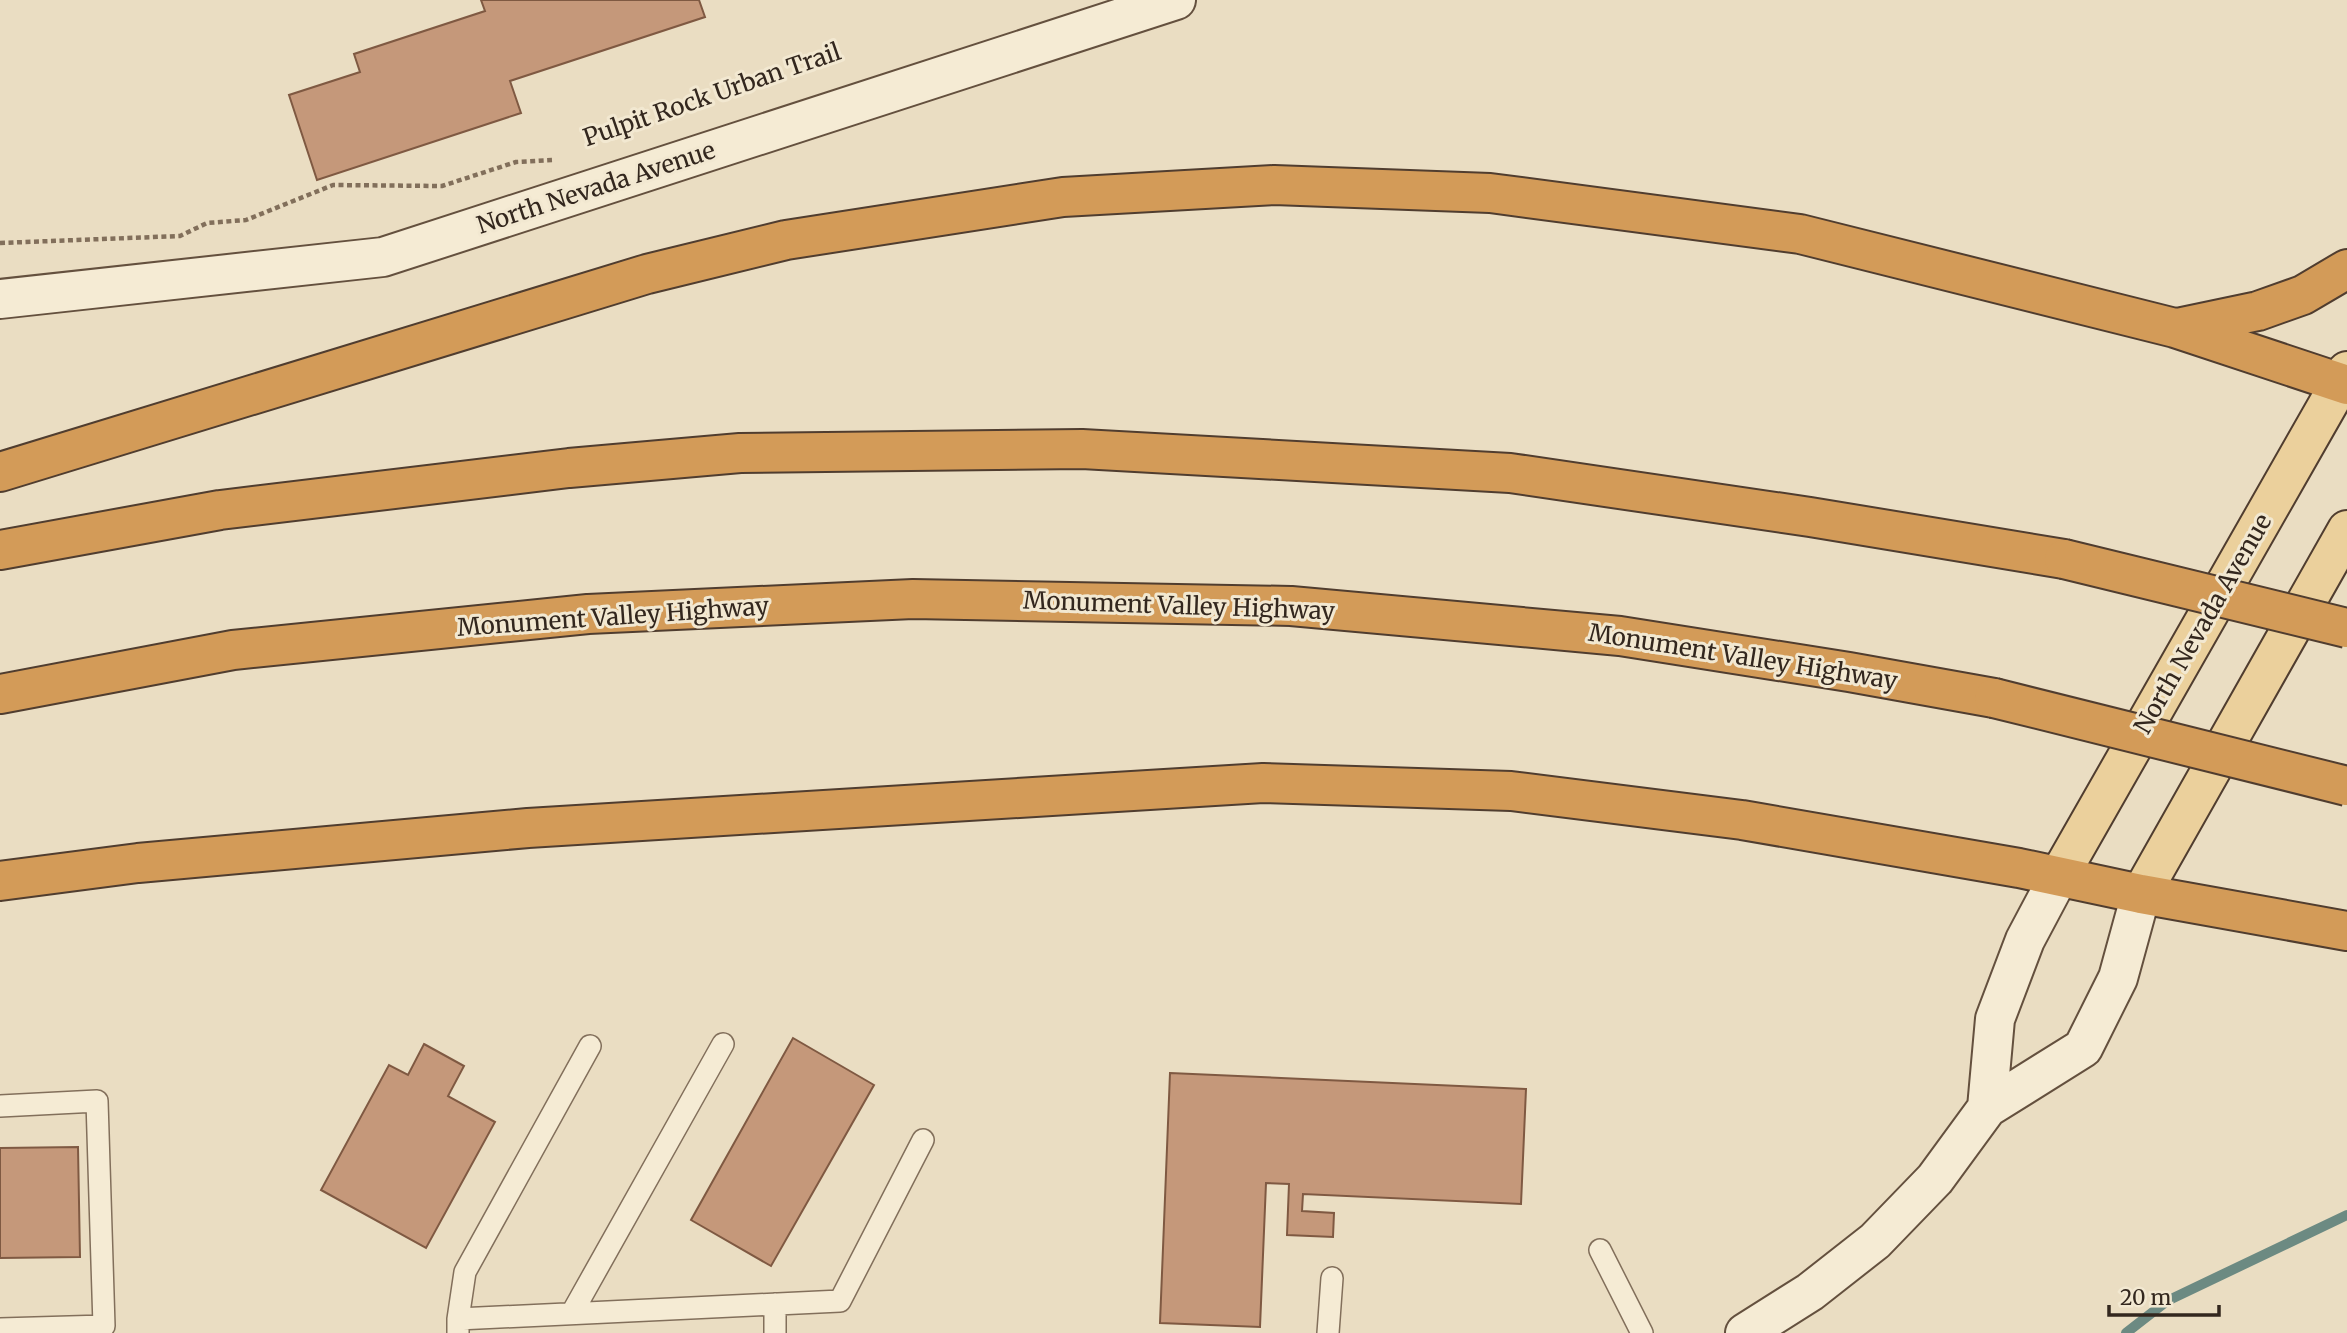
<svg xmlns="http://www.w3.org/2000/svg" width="2347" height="1333" viewBox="0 0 2347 1333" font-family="Merriweather,serif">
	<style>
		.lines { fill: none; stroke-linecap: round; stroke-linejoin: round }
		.stream { stroke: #6c8a82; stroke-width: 10 }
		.building { fill: #c5987a; stroke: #7f5942; stroke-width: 2 }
		.lane-casing { stroke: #826f5b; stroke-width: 24 }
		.secondary-casing { stroke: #64503e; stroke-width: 42 }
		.primary-casing { stroke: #503d2f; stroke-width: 42 }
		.highway-casing { stroke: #503d2f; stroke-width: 42 }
		.path { stroke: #826f5b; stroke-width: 4.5; stroke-dasharray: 5 3.5; stroke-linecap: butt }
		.lane { stroke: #f5ebd4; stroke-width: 21 }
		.secondary { stroke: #f5ebd4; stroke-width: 38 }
		.primary { stroke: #ebd09c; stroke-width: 38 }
		.highway { stroke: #d39b58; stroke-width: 38 }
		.highway-bridge-casing { stroke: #503d2f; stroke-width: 42; stroke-linecap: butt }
		.highway-bridge { stroke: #d39b58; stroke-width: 38 }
		.labels { text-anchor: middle; stroke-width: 6; stroke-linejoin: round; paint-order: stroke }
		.street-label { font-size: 24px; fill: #33271e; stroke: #f2e8d1 }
	</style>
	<rect width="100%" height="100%" fill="#eaddc2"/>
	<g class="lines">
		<path class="stream" d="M2126,1333L2167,1301L2347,1215"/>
	</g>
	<path class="building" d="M481,0H699L705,17L510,81L521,113L317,180L289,95L360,72L354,54L485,11Z
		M793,1038L874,1085L771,1266L691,1220Z
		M424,1044L464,1066L448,1096L495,1122L426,1248L321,1190L389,1065L408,1075Z
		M1170,1073L1526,1089L1521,1204L1303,1194L1302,1211L1334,1213L1333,1237L1287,1235L1289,1184L1266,1183L1260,1327L1160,1323Z
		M78,1147L80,1257L0,1258V1148Z"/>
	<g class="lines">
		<g class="lane-casing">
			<path id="lane" d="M0,1106L97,1101L104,1326L0,1329
				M1600,1250L1642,1333
				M775,1304V1333
				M572,1313L723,1044
				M458,1319L465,1272L590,1046
				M458,1333V1319L840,1301L923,1140
				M1328,1333L1332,1278"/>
		</g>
		<g class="secondary-casing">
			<path id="secondary" d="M0,299L383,257L1176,0
				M1987,1108L1995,1019L2025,940L2059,876
				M1745,1333L1810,1292L1875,1241L1935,1179L1987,1108L2083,1048L2118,978L2141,894"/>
		</g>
		<g class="primary-casing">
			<path id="primary" d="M2059,876L2347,371
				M2141,894L2347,530"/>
		</g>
		<g class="highway-casing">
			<path id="highway" d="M2177,328L2258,311L2303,295L2347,269
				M0,472L647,274L786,240L1063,197L1274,185L1490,193L1800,234L2175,328L2347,385
				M0,550L220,510L569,468L740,453L1082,449L1510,473L1810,517L2064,559
				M0,694L233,650L588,614L913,599L1291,606L1620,636L1849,672L1994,698
				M0,881L138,863L528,828L1263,783L1511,791L1742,820L2019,868L2141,894L2347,931"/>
		</g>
		<path class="path" d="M0,243L180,236L207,223L246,220L333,185L442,186L516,162L552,160"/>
		<use href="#lane" class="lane"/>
		<use href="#secondary" class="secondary"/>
		<use href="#primary" class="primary"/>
		<use href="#highway" class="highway"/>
		<g class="highway-bridge-casing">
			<path id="highway-bridge" d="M2064,559L2347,628
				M1994,698L2347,786"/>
		</g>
		<use href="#highway-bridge" class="highway-bridge"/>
	</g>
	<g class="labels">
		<g class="street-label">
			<text transform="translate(712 95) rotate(-19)" y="8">Pulpit Rock Urban Trail</text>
			<text transform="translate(596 188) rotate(-18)" y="8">North Nevada Avenue</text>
			<text transform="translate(1179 606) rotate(2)" y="8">Monument Valley Highway</text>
			<text transform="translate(613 617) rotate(-4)" y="8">Monument Valley Highway</text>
			<text transform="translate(2203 624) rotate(-60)" y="8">North Nevada Avenue</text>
			<text transform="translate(1743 657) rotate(9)" y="8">Monument Valley Highway</text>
		</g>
	</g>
	<path d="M2109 1305v10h110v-10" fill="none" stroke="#33271e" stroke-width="3.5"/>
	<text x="2120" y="1305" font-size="21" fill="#33271e" stroke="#f2e8d1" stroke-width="5" paint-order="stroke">20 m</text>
</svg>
